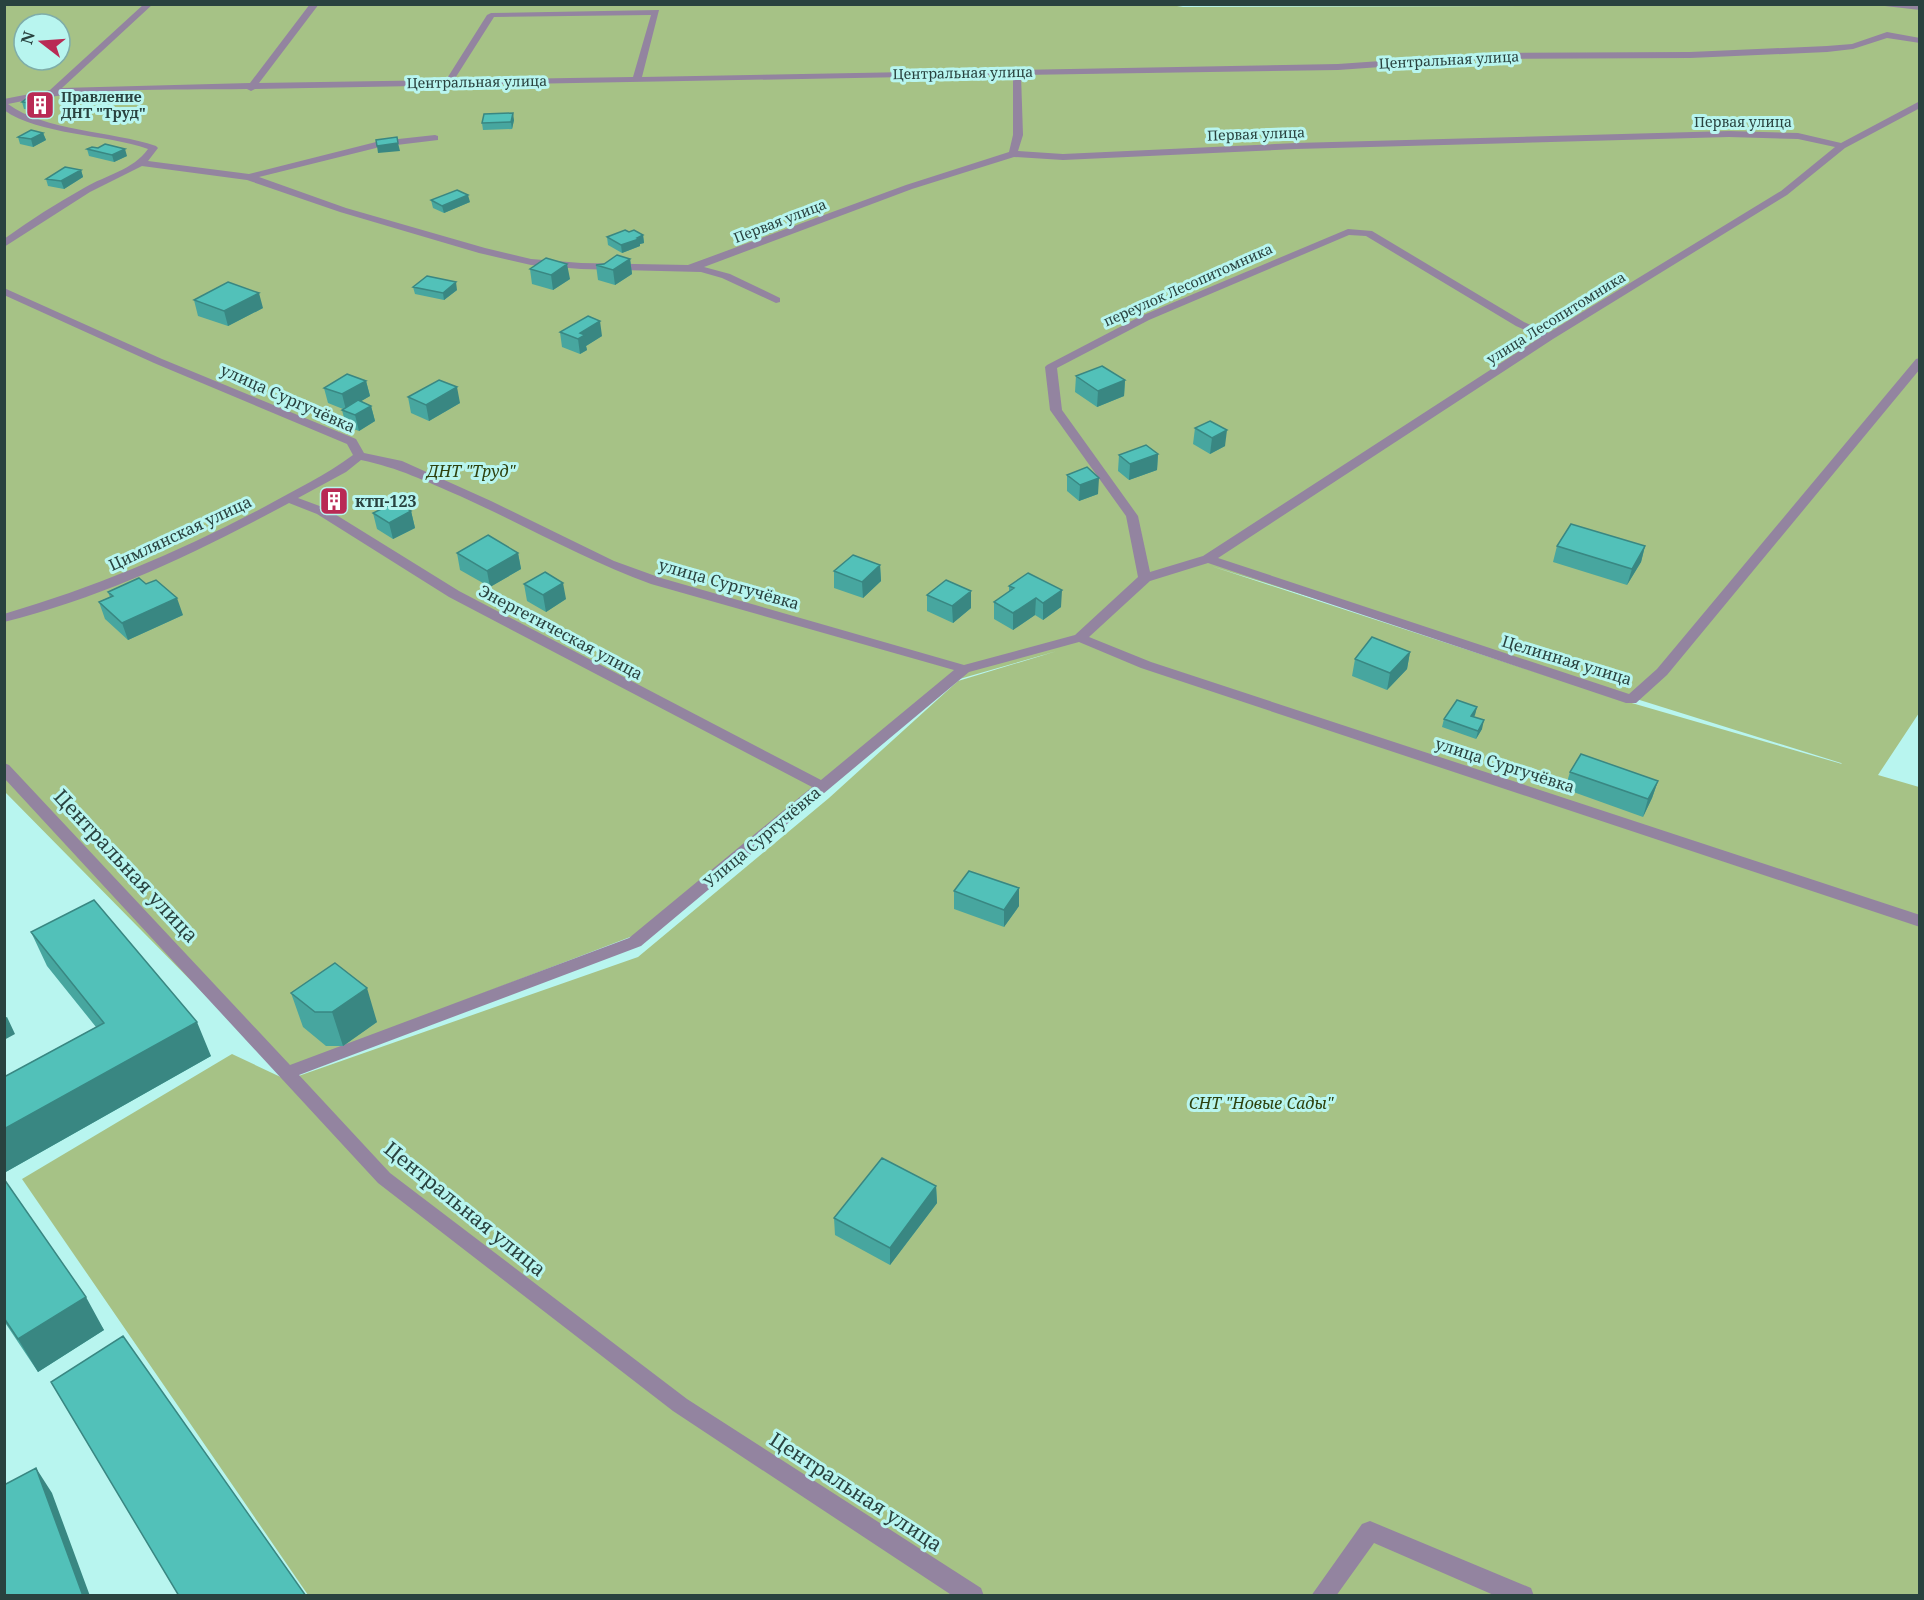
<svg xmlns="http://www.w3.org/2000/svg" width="1924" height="1600" viewBox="0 0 1924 1600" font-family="'Noto Serif',serif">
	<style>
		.green { fill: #a6c286; fill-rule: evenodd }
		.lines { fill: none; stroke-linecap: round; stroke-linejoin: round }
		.minor { fill: #9384a0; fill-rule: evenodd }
		.wall { fill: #47a69f }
		.shaded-wall { fill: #398782 }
		.building { fill: #52c1b9; stroke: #398782; stroke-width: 1.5 }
		.labels { text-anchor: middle; stroke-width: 6; stroke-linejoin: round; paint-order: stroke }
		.far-street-label { font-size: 14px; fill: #29423f; stroke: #b8f5ef }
		.far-poi-label { font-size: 14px; font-weight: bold; fill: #29423f; stroke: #b8f5ef; text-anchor: start }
		.street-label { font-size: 16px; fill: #29423f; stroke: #b8f5ef }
		.park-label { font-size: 16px; font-style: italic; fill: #2d410e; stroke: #b8f5ef }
		.poi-label { font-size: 16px; font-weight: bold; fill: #29423f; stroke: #b8f5ef; text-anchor: start }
		.near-street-label { font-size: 20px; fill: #29423f; stroke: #b8f5ef }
	</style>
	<rect width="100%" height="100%" fill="#b8f5ef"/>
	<path class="green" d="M1165,4L1183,7L1919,5V713L1878,775L1919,787V1595H308L22,1179L232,1054L287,1080L638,957L829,798L958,681L1057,651L956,680L638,934L280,1071L5,792L4,5ZM24,24H60V60H24ZM1211,566L1841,763L1842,764L1618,699Z"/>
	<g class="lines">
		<path class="minor" d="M144,4H153L62,88L250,83L310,4H319L259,83L446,80L487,15L491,13L659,10L642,77L1338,64L1494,53L1690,52L1827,46L1852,44L1887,32L1920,38V43L1887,38L1853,49L1827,52L1690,58L1494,59L1338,70L1021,75L1023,135L1018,151L1063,154L1296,143L1729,131L1798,133L1841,143L1920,101V108L1845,148L1787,195L1553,339L1218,558L1629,694L1657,669L1916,359L1920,358V369L1667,675L1636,703H1626L1208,563L1150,581L1089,637L1151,662L1920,915V927L1141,668L1079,642L969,672L641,946L299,1075L390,1173L687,1399L981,1588L984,1596H953L673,1411L378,1183L4,778V763L9,765L290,1065L629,938L812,787L449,597L317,514L289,503C198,552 105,597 4,622V614C96,587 182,551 266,506C295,490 326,475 353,455L347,444L154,363L4,295V288L162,359L356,439L364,453L402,461L491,501L614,561L661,578L964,665L1075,635L1138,577L1126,516L1050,410L1045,367L1047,365L1141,316L1348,229L1372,231L1524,322L1548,333L1781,191L1835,147L1798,139L1729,137L1296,149L1063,160L1014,157L912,189L704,267L730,274L780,298V302L776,303L722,278L701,272L581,269L531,265L479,253L340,212L247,180L142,166L90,192L4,247V239C30,220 57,203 84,188C106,175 133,170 148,149C106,134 38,135 4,110V99L50,90ZM651,15L633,77L454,80L494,17ZM1013,75V135L1009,152L906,185L688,265L581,263L531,259L485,248L346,208L259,177L380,147L438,140V136L435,135L380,141L249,174L148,161L158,148L156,146C112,131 44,131 8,104C88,87 166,90 247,89L251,91L255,89ZM1349,235L1366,236L1516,326L1541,337L1203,556L1150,572L1138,516L1062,410L1057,368L1149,320ZM361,460C399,468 425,481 460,496C524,525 585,560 651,584L954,670L821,780L459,591L325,508L298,498L346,472Z
			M1881,4L1920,6V10L1885,6Z
			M1370,1521L1531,1588L1534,1596H1496L1374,1543L1336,1596H1311L1362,1524Z"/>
	</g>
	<path class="wall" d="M51,95L53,101L42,111L24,109L22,102Z
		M514,120L512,129L483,130L482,123Z
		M43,133L46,140L33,147L20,144L18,137Z
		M98,148L127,156L114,162L89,156L87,149Z
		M81,170L83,177L64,189L48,186L46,179Z
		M431,200L470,202L444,213L433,208Z
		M629,232L643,235L644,243L640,244V246L622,253L608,245L607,237Z
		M630,259L632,274L615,285L598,280L596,265Z
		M530,269L570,279L553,290L532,284Z
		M413,287L457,290L444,300L415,294Z
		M194,300L263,308L228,326L198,316Z
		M560,332L602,336L586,346L587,350L580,354L562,347Z
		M1076,376L1125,380L1124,396L1097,407L1075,392Z
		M366,381L370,396L361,401L371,406L375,421L359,431L346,426L342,410L343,409L328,403L324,388Z
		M408,397L460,403L429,421L411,413Z
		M1195,428L1225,446L1210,454L1193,444Z
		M1158,454L1157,470L1129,480L1118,471L1119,455Z
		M1067,475L1098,494L1079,501L1067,491Z
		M411,511L415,528L393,539L377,529L373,513Z
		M1557,546H1645L1641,562L1627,585L1553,562Z
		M457,553H518L521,569L490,587L460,570Z
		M880,565L881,581L863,598L834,588V571Z
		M524,584L566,599L546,612L527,601Z
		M1009,586L1061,607L1043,620L1035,615L1013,630L994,619V602L1009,592Z
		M108,592L183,615L128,640L105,619L99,602L110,597Z
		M927,595L971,608L953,623L927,611Z
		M1410,652L1407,669L1387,690L1352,676L1355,659Z
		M1477,707L1474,717L1482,729L1476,739L1442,727L1444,719Z
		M1570,772L1658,781L1652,798L1643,817L1565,789Z
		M1019,888V906L1004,927L954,909V891Z
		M31,932L211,1056L4,1173V1077L96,1027L47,966Z
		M291,993L377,1022L343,1046H326L303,1027Z
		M4,1179L104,1330L38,1372L4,1321Z
		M936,1186L937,1203L890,1265L835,1235L834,1218Z"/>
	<path class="shaded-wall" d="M51,95L53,101L42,111L40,104Z
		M513,113L514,120L512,129L511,122Z
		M43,133L46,140L33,147L31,139Z
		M398,143L400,151L378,153L377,146Z
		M125,149L127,156L114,162L112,155Z
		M81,170L83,177L64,189L61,181Z
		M468,195L470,202L444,213L442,206Z
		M643,235L644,243L640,244V246L622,253L621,245Z
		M630,259L632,274L615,285L613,270Z
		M567,264L570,279L553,290L551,275Z
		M456,282L457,290L444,300L443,293Z
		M259,293L263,308L228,326L224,311Z
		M600,321L602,336L586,346L587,350L580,354L578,339L580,333Z
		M1125,380L1124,396L1097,407L1098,391Z
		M366,381L370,396L346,410L342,394Z
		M457,387L460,403L429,421L426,405Z
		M371,406L375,421L359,431L355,415Z
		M1227,430L1225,446L1210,454L1212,438Z
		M1158,454L1157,470L1129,480L1130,464Z
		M1099,478L1098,494L1079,501L1080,485Z
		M336,490L339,502L331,504L328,495Z
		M411,511L415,528L393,539L389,523Z
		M1645,546L1641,562L1627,585L1632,569Z
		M518,553L521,569L490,587L487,571Z
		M880,565L881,581L863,598L862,582Z
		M563,583L566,599L546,612L543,595Z
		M1062,590L1061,607L1043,620V603Z
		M971,591V608L953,623L952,606Z
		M177,598L183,615L128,640L122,623Z
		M1036,598L1035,615L1013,630V613Z
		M1410,652L1407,669L1387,690L1390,673Z
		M1477,707L1475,715L1469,724L1471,716Z
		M1484,720L1482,729L1476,739L1478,731Z
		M1658,781L1652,798L1643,817L1648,799Z
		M1019,888V906L1004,927V910Z
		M367,988L377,1022L343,1046L332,1012Z
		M7,1017L15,1034L4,1040V1018Z
		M197,1022L211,1056L4,1173V1129Z
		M936,1186L937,1203L890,1265V1248Z
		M86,1297L104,1330L38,1372L18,1339Z
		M36,1468L52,1493L90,1596H83Z"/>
	<path class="building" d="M34,93L51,95L40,104L22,102Z
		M513,113L511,122L482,123L484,114Z
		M31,130L43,133L31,139L18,137Z
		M397,137L398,143L377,146L376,140Z
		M105,144L125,149L112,155L87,149L92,147L98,148Z
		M65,167L81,170L61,181L46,179Z
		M457,190L468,195L442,206L431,200Z
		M625,230L629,232L634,230L643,235L637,238L639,239L621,245L607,237Z
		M617,255L630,259L613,270L596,265L604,264Z
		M546,258L567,264L551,275L530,269Z
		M427,276L456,282L443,293L413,287Z
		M228,282L259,293L224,311L194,300Z
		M588,316L600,321L580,333L585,335L578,339L560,332Z
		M1102,366L1125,380L1098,391L1076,376Z
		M347,374L366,381L342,394L324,388Z
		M439,380L457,387L426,405L408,397Z
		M358,400L371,406L355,415L342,410Z
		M1210,421L1227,430L1212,438L1195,428Z
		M1146,445L1158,454L1130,464L1119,455Z
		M1087,467L1099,478L1080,485L1067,475Z
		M336,490V494L328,495V491Z
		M396,502L411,511L389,523L373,513Z
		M1571,524L1645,546L1632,569L1557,546Z
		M488,535L518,553L487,571L457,553Z
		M853,555L880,565L862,582L834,571Z
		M545,572L563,583L543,595L524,584Z
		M1028,573L1062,590L1043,603L1036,598L1013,613L994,602L1014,588L1009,586Z
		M139,578L146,584L156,580L177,598L122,623L99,602L113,596L108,592Z
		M946,580L971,591L952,606L927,595Z
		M1372,637L1410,652L1390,673L1355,659Z
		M1457,700L1477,707L1471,716L1484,720L1478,731L1444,719Z
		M1581,754L1658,781L1648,799L1570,772Z
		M969,871L1019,888L1004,910L954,891Z
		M94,900L197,1022L4,1129V1077L104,1023L31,932Z
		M335,963L367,988L332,1012H315L291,993Z
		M882,1158L936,1186L890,1248L834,1218Z
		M4,1179L86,1297L18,1339L4,1318Z
		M123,1336L306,1596H179L51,1382Z
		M36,1468L83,1596H4V1485Z"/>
	<defs>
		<g id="building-square" transform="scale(1.5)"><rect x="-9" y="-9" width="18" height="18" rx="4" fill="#b92a55" stroke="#b8f5ef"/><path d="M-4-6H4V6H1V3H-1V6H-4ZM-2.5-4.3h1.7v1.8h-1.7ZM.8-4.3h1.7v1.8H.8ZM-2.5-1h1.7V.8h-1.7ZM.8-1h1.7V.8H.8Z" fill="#fff"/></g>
	</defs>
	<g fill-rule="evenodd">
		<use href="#building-square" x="40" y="105"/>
		<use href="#building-square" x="334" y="501"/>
	</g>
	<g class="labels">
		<g class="far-street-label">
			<text transform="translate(1449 60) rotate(-3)" y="5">Центральная улица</text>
			<text transform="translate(963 73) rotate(-1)" y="5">Центральная улица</text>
			<text transform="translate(477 82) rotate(-1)" y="5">Центральная улица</text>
			<text x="1743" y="127">Первая улица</text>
			<text transform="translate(1256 134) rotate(-2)" y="5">Первая улица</text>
			<text transform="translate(780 221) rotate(-21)" y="5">Первая улица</text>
			<text transform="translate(1188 285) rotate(-24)" y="5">переулок Лесопитомника</text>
			<text transform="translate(1556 318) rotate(-32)" y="5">улица Лесопитомника</text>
		</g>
		<g class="far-poi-label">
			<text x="61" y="102">Правление<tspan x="61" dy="16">ДНТ "Труд"</tspan></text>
		</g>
		<g class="street-label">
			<text transform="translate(288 398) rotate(24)" y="6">улица Сургучёвка</text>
			<text transform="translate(180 533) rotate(-25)" y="6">Цимлянская улица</text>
			<text transform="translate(729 584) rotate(16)" y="6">улица Сургучёвка</text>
			<text transform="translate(561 632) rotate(28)" y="6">Энергетическая улица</text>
			<text transform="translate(1567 660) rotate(17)" y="6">Целинная улица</text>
			<text transform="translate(1505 765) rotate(18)" y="6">улица Сургучёвка</text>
			<text transform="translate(762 837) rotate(-40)" y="6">Улица Сургучёвка</text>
		</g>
		<g class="park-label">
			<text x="471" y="477">ДНТ "Труд"</text>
			<text x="1261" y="1109">СНТ "Новые Сады"</text>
		</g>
		<g class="poi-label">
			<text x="355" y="507">ктп-123</text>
		</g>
		<g class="near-street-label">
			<text transform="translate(126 866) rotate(47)" y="7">Центральная улица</text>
			<text transform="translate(465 1209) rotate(39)" y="7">Центральная улица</text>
			<text transform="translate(856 1492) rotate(33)" y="7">Центральная улица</text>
		</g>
	</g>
	<rect width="1924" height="1600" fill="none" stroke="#29423f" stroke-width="12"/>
	<g transform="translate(42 42) rotate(287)"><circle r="28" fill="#b8f5ef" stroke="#7fada9" stroke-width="1.5"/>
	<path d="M0-4.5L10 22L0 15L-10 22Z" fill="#b92a55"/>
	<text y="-9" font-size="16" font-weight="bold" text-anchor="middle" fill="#29423f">N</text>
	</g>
</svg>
